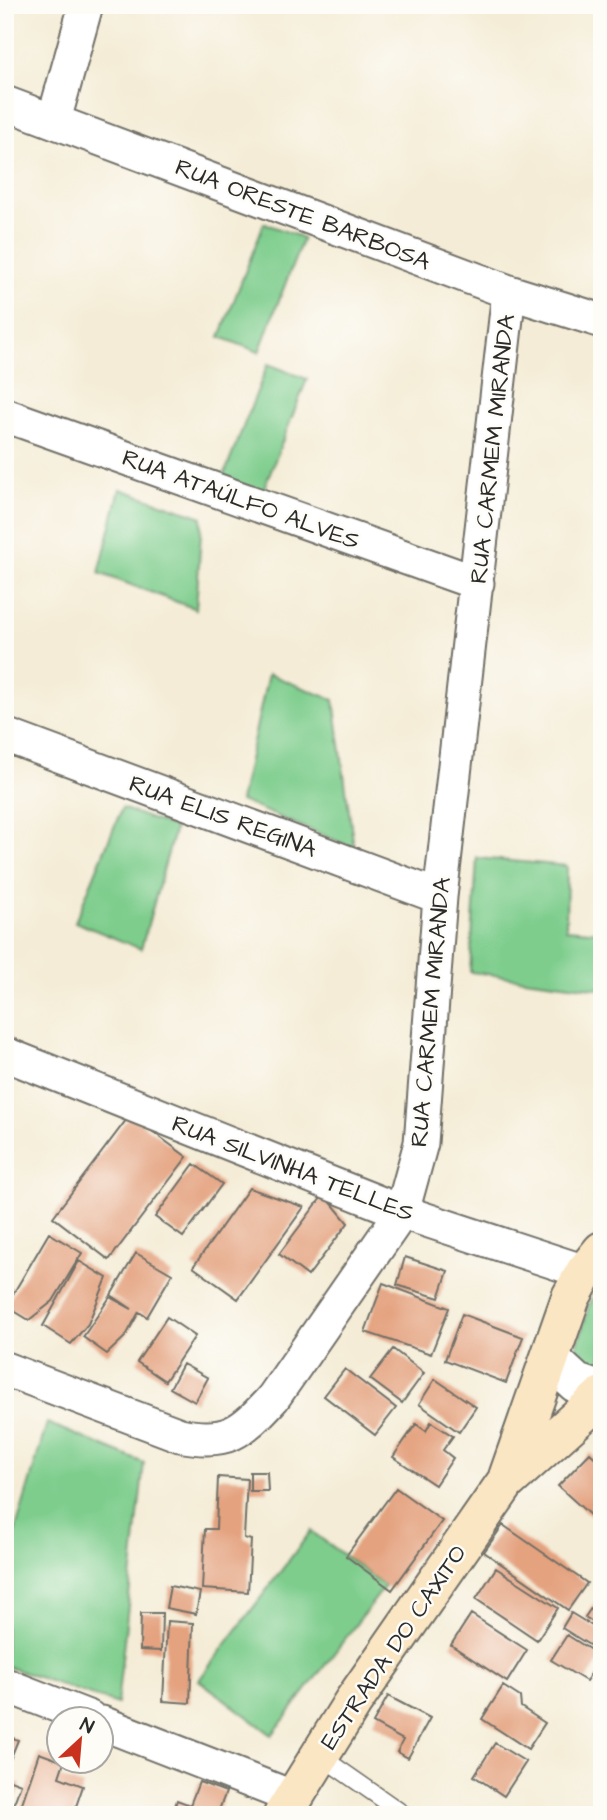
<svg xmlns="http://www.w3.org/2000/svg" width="607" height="1820" viewBox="0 0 607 1820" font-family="'Architects Daughter',sans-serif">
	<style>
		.green { fill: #7ecd8d; stroke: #547c5c; stroke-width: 2 }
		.building { fill: #e4a27f }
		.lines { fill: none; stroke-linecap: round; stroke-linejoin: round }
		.service-casing { stroke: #716f67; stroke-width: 19 }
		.minor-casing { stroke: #716f67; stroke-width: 37 }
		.tertiary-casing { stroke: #716f67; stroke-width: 42 }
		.secondary-casing { stroke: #716f67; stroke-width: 42 }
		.service { stroke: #fff; stroke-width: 16 }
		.minor { stroke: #fff; stroke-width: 33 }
		.tertiary { stroke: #fff; stroke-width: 38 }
		.secondary { stroke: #fbe6c4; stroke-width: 38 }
		.labels { text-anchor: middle; stroke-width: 5; stroke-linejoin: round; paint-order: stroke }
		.street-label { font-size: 24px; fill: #2b2b2b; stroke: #fdfcf7 }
	</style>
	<rect width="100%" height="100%" fill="#fdfcf7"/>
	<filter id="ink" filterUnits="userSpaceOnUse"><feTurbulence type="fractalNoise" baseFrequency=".0143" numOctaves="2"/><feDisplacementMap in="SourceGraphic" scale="14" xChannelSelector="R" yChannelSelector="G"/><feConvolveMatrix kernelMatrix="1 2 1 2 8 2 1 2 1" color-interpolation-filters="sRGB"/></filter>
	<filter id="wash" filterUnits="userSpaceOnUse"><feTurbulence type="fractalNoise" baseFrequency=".00686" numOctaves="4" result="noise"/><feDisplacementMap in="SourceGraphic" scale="28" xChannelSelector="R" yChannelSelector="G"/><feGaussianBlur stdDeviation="1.57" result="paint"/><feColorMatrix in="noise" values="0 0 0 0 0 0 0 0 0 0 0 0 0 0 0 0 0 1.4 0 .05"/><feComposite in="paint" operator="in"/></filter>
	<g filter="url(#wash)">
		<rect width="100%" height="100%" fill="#f4ecd6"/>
		<path class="green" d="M264,223L303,238L259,352L220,337Z
			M268,364L307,379L262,493L223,478Z
			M120,489L202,517L196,609L99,573Z
			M268,674L334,700L354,848L240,801Z
			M122,808L175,828L141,949L75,922Z
			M477,858L567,866L566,929L602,932V989L470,972Z
			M602,1279V1375L575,1361V1353L590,1303Z
			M47,1423L144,1463L117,1704L5,1666V1566Z
			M311,1531L385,1586L272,1735L199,1680Z"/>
		<g id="blocks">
			<path class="building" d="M130,1115L187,1157L109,1260L53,1217Z
				M194,1164L222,1184L183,1237L155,1217Z
				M249,1188L304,1207L238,1299L193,1267Z
				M324,1194L348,1223L308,1276L279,1254Z
				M49,1233L82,1253L53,1301L29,1320L6,1306Z
				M136,1253L172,1274L147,1317L139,1312L126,1336L107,1354L83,1337L110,1297L132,1309L111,1295Z
				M405,1257L448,1271L439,1298L397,1285Z
				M79,1261L107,1278L88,1324L71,1344L43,1326Z
				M383,1283L449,1308L431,1354L365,1332Z
				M462,1314L523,1337L506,1383L445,1360Z
				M167,1317L195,1336L165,1381L137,1362Z
				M393,1349L424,1373L402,1403L370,1379Z
				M183,1364L208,1378L195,1402L170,1388Z
				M345,1369L396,1408L375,1435L324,1396Z
				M435,1379L476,1407L459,1432L419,1404Z
				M431,1422L453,1436L443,1450L453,1458L435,1485L393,1457L416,1424L426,1431Z
				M590,1453L602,1464V1526L558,1486Z
				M250,1472H267L268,1491H250Z
				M218,1477L247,1479L244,1538L251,1540L248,1592L202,1589L205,1529H216Z
				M396,1488L442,1521L392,1590L346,1556Z
				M503,1525L587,1583L568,1610L484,1552Z
				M496,1568L558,1608L537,1640L476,1599Z
				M170,1586L200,1592L196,1614L166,1608Z
				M602,1592V1628L585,1617Z
				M141,1613H162L161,1651L140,1650Z
				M571,1613L602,1632V1653L562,1628Z
				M471,1614L527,1650L507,1682L451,1645Z
				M167,1621L193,1623L190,1703L163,1701Z
				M567,1635L602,1657L586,1681L551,1660Z
				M503,1686L520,1697L521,1707L545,1723L528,1749L482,1719Z
				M388,1696L430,1718L408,1758L397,1752L403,1740L373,1723Z
				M5,1735L18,1740L5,1772Z
				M495,1743L526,1762L504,1796L474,1776Z
				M39,1753L64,1762L59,1777L83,1786L73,1815H18Z
				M5,1778L21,1784L14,1803L5,1802Z
				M199,1782L226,1792L217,1815H172L177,1800L190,1805Z"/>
		</g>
	</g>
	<g filter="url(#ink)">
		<use href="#blocks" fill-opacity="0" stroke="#716f67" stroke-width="2"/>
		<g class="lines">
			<g class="service-casing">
				<path id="service" d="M319,1755L405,1815"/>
			</g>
			<g class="minor-casing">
				<path id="minor" d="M5,103L509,292L602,321
					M54,120L86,5
					M5,415L477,583
					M5,735L440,897
					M5,1054L402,1212L585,1272
					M5,1369L180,1435C227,1445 242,1432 273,1398L402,1212L421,1143L440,897L509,292
					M5,1685L90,1718
					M102,1723L292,1797"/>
			</g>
			<g class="tertiary-casing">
				<path id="tertiary" d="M551,1360L576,1383L602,1392"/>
			</g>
			<g class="secondary-casing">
				<path id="secondary" d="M508,1477L571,1297L585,1272L602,1251
					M283,1815L353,1702L506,1482L602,1396"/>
			</g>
			<use href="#service" class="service"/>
			<use href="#minor" class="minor"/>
			<use href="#tertiary" class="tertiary"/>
			<use href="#secondary" class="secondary"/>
		</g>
	</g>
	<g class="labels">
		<g class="street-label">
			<text transform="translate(303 214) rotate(21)" y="8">RUA ORESTE BARBOSA</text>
			<text transform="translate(492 449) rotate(-84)" y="8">RUA CARMEM MIRANDA</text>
			<text transform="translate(241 499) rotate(20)" y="8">RUA ATAÚLFO ALVES</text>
			<text transform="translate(223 816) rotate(20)" y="8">RUA ELIS REGINA</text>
			<text transform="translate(430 1012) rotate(-85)" y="8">RUA CARMEM MIRANDA</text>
			<text transform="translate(293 1168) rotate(21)" y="8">RUA SILVINHA TELLES</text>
			<text transform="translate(393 1647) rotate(-56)" y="8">ESTRADA DO CAXITO</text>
		</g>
	</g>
	<rect width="607" height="1820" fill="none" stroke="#fdfcf7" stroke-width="28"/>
	<g transform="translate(80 1740) rotate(26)"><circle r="33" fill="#fdfcf7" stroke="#a9a8a5" stroke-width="2"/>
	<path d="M0-5L12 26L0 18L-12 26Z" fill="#c8321e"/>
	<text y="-10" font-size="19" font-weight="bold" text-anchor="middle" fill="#2b2b2b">N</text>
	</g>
</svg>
